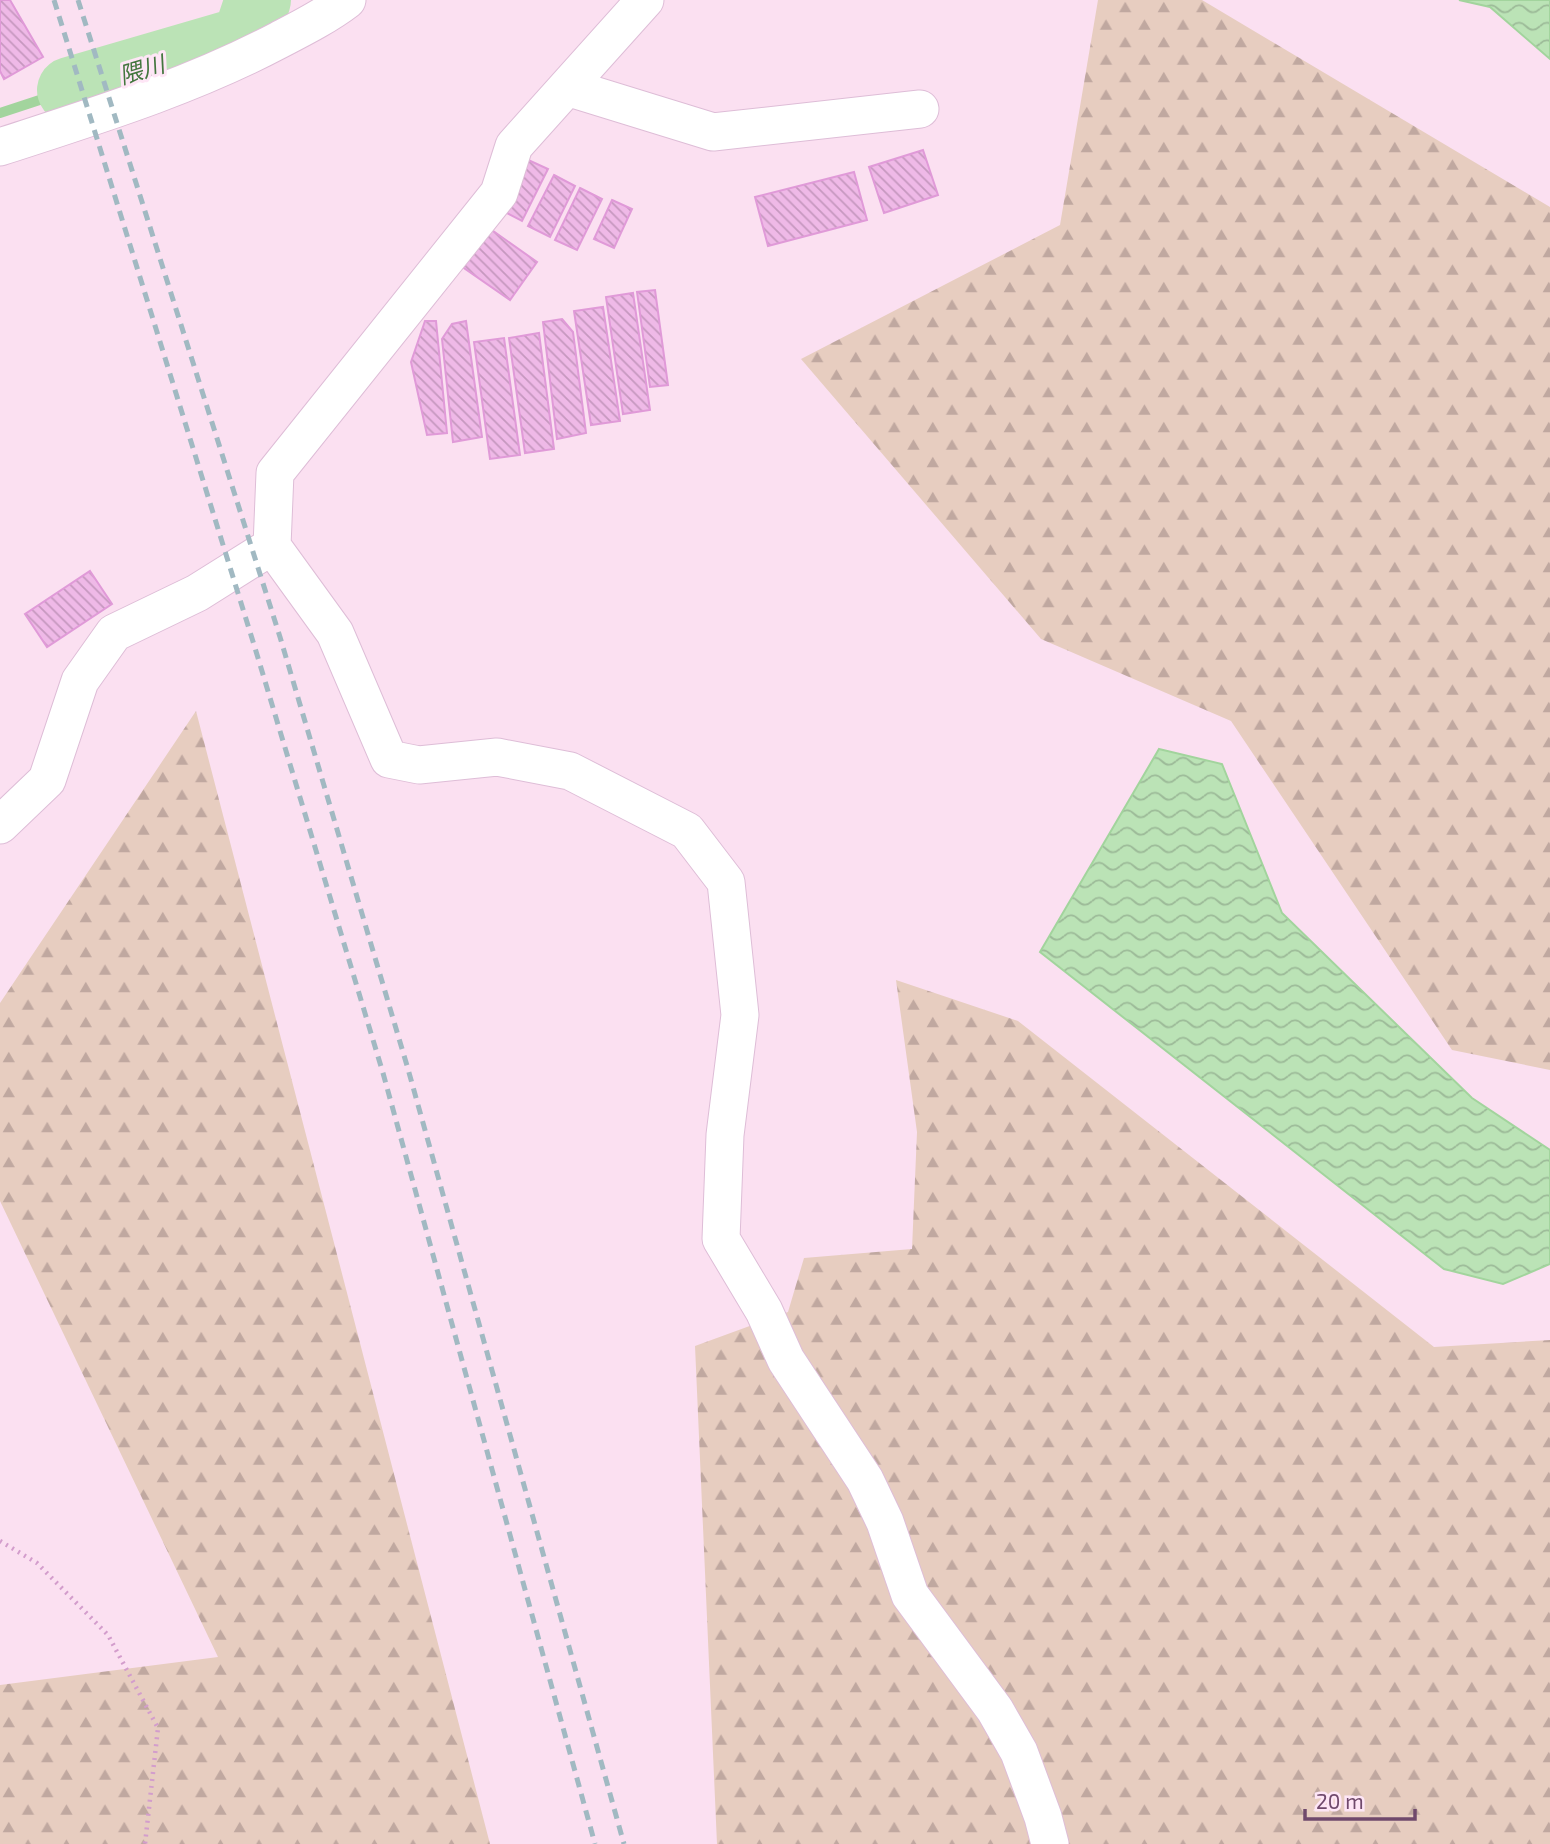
<svg xmlns="http://www.w3.org/2000/svg" width="1550" height="1844" viewBox="0 0 1550 1844" font-family="'Exo 2','Noto Sans JP',sans-serif">
	<style>
		.forest { fill: url(#forest-firs) }
		.water { fill: url(#water-waves); stroke: #a2d49d; stroke-width: 2 }
		.lines { fill: none; stroke-linecap: round; stroke-linejoin: round }
		.stream { stroke: #a2d49d; stroke-width: 10 }
		.river { stroke: #bbe3b6; stroke-width: 66 }
		.building { fill: url(#building-back-hatch); stroke: #e09ad8; stroke-width: 2 }
		.street-casing { stroke: #debdd7; stroke-width: 39 }
		.path { stroke: #d39dcc; stroke-width: 4.5; stroke-dasharray: 2 5; stroke-linecap: butt }
		.street { stroke: #fff; stroke-width: 37 }
		.rail { stroke: #a1b9c2; stroke-width: 5; stroke-dasharray: 10 7; stroke-linecap: butt }
		.labels { text-anchor: middle; stroke-width: 6; stroke-linejoin: round; paint-order: stroke }
		.water-label { font-size: 23px; font-style: italic; fill: #43763e; stroke: #fee6f6 }
	</style>
	<defs>
		<pattern id="forest-firs" width="22" height="20" patternUnits="userSpaceOnUse" patternTransform="scale(1.75)"><rect width="22" height="20" fill="#e7cdc0"/><path d="M5 1l3.5 6h-7zM16 11l3.5 6h-7z" fill="#c0a8a0"/></pattern>
		<pattern id="water-waves" width="16" height="10" patternUnits="userSpaceOnUse" patternTransform="scale(1.75)"><rect width="16" height="10" fill="#bbe3b6"/><path d="M0 5q4-4 8 0t8 0" fill="none" stroke="#9cba98"/></pattern>
		<pattern id="building-back-hatch" width="6" height="6" patternUnits="userSpaceOnUse" patternTransform="scale(1.75)"><rect width="6" height="6" fill="#efb9e7"/><path d="M-1 5l2 2M0 0l6 6M5-1l2 2" fill="none" stroke="#c698bf"/></pattern>
	</defs>
	<rect width="100%" height="100%" fill="#fbe0f1"/>
	<path class="forest" d="M1098,0H1202L1550,207V1070L1452,1050L1231,721L1041,639L801,359L1060,225Z
		M196,711L490,1844H0V1685L218,1657L0,1201V1003Z
		M896,980L1018,1021L1434,1347L1550,1340V1844H717L695,1346L788,1312L804,1258L912,1249L917,1132Z"/>
	<path class="water" d="M1459,0H1550V59L1490,7Z
		M1159,749L1222,764L1282,913L1472,1098L1550,1150V1264L1503,1284L1444,1269L1040,952Z"/>
	<g class="lines">
		<path class="stream" d="M0,113L70,90"/>
		<path class="river" d="M70,90L245,39L258,0"/>
	</g>
	<path class="building" d="M0,0H10L43,57L4,79L0,71Z
		M923,150L938,195L884,213L869,167Z
		M526,159L548,169L522,221L501,210Z
		M854,172L867,220L768,246L755,197Z
		M554,175L575,186L550,237L528,226Z
		M580,188L602,199L577,250L555,240Z
		M612,200L632,209L614,248L594,239Z
		M489,228L537,262L510,300L461,266Z
		M655,290L668,385L650,387L637,292Z
		M633,293L650,410L623,414L606,297Z
		M603,307L620,421L591,425L574,311Z
		M562,319L573,332L586,433L557,439L543,322Z
		M425,321H436L447,433L427,435L411,362Z
		M466,321L482,437L453,442L442,339L452,324Z
		M539,333L554,449L525,453L509,338Z
		M504,338L520,455L490,459L474,342Z
		M90,571L112,604L47,647L25,614Z"/>
	<g class="lines">
		<g class="street-casing">
			<path id="street" d="M645,0L514,146L499,193L275,473L272,546L335,633L389,759L419,765L497,757L570,771L687,831L726,882L740,1015L725,1135L721,1239L764,1311L786,1360L865,1480L885,1522L910,1595L995,1710L1019,1752L1043,1817L1050,1844
				M567,87L713,132L920,109
				M0,147C95,116 190,87 279,40C302,28 326,16 347,0
				M0,825L47,780L80,681L114,633L197,593L272,546"/>
		</g>
		<path class="path" d="M0,1541L37,1563L108,1635L158,1728L145,1844"/>
		<use href="#street" class="street"/>
		<path class="rail" d="M54,0L255,648L383,1073L595,1844
			M78,0L280,637L408,1069L624,1844"/>
	</g>
	<g class="labels">
		<g class="water-label">
			<text transform="translate(142 70) rotate(-17)" y="8">隈川</text>
		</g>
	</g>
	<path d="M1305 1809v10h110v-10" fill="none" stroke="#70496c" stroke-width="3.5"/>
	<text x="1316" y="1809" font-size="21" fill="#70496c" stroke="#fee6f6" stroke-width="5" paint-order="stroke">20 m</text>
</svg>
